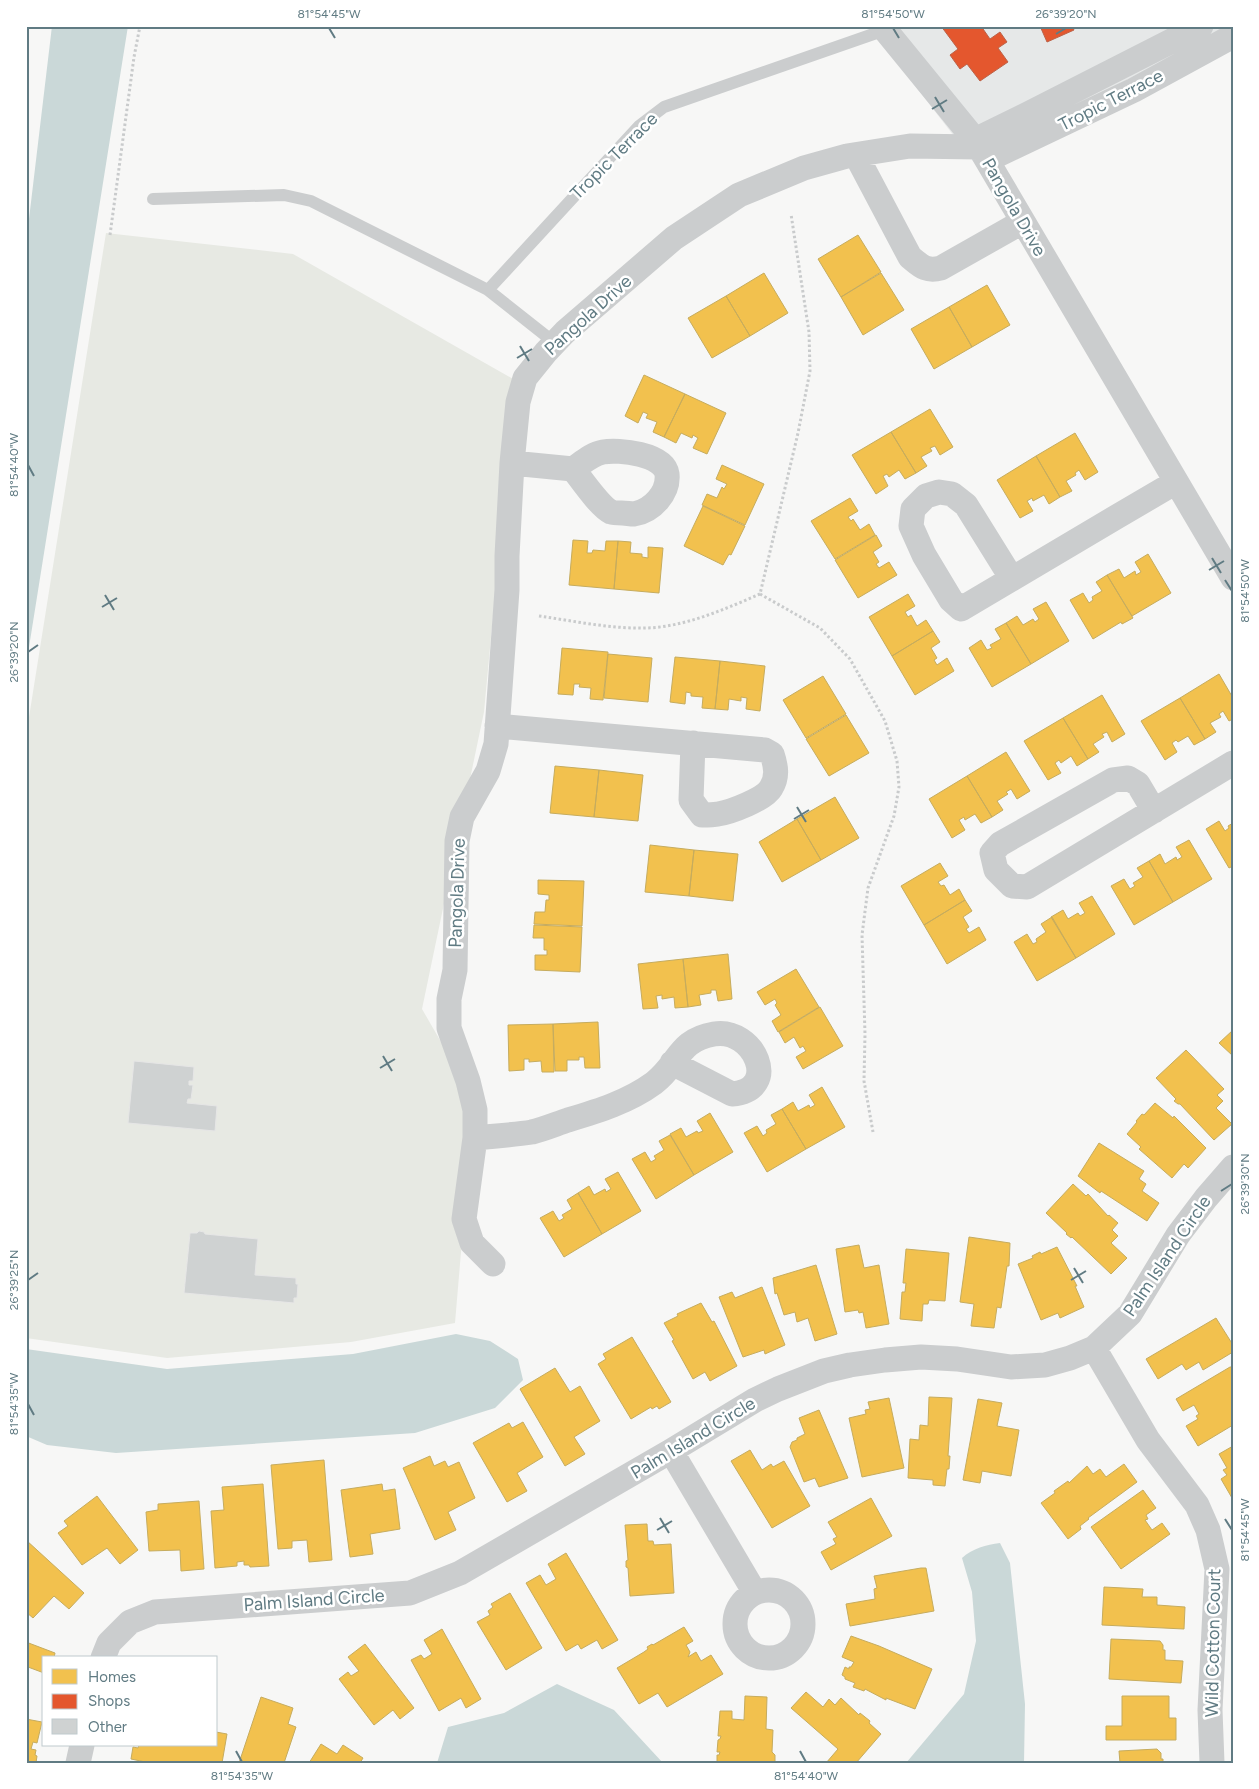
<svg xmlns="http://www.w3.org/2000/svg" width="1259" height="1789" viewBox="0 0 1259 1789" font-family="Figtree,sans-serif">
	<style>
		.built { fill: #e6e8e8 }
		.green { fill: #e7e9e3 }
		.water { fill: #cad8d8 }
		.homes { fill: #f2c14e; stroke: #c6ac5e }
		.shops { fill: #e4572e; stroke: #bc6248 }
		.building { fill: #cfd2d2; stroke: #e6e6e6 }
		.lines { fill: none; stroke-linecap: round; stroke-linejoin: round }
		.path { stroke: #c9cbcc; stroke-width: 3; stroke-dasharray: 2.5 2.5; stroke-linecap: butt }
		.lane { stroke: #cbcdce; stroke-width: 12 }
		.street { stroke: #cbcdce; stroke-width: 25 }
		.ticks { fill: none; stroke: #607b83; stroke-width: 2 }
		.labels { text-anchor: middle; stroke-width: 5; stroke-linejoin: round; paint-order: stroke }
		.street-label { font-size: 18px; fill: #607b83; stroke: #fff }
		.neatline { fill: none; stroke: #607b83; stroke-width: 2 }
		.ticks-label { font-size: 12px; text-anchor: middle; fill: #607b83 }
	</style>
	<rect width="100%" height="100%" fill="#f7f7f6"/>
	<path class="built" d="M869,26H1227L974,162Z"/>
	<path class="green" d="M106,233L293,254L515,380L484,712L422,1009L474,1099L455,1323L351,1342L167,1358L26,1338V736Z"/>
	<path class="water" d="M52,26H128L26,666V244Z
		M456,1334L490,1341L518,1359L523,1380L495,1408L415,1433L116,1453L47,1445L26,1436V1349L167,1369L353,1354Z
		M1000,1543L1010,1563L1025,1704L1024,1763H906L964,1694L976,1641L972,1592L962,1558C973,1548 986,1545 1000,1543Z
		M557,1684L614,1710L663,1763H437L448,1727L504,1713Z"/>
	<path class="homes" d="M858,235L881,272L841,297L818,259Z
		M764,273L788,313L750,336L726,296Z
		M881,273L904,310L863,335L841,297Z
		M987,285L1010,325L972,347L949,307Z
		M726,296L750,336L712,358L688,318Z
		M949,307L972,347L934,369L911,329Z
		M644,375L685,394L664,437L653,432L657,422L646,418L648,414L643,412L638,423L625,416Z
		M685,394L726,413L707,454L693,448L698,438L693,435L692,438L681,433L676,443L664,437Z
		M930,409L953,447L940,455L935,446L930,448L932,451L921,457L927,466L916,473L891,432Z
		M891,432L916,473L905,479L899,470L889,477L887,474L883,476L888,486L876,494L852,455Z
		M1075,433L1098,472L1085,480L1079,470L1075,473L1076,475L1066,481L1072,491L1060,497L1036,456Z
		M1036,456L1060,497L1049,504L1044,495L1033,501L1032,498L1027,501L1033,511L1020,518L997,480Z
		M722,465L764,484L745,525L702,505L707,494L717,498L722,487L724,489L727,484L716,479Z
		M850,498L858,511L848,517L851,521L853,519L860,530L869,524L875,535L835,559L811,521Z
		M703,506L745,526L731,555L729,554L723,565L684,546Z
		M876,535L882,546L873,552L879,562L876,564L879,568L889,562L897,575L858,598L835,560Z
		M573,540L588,541L587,553H592L593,550L605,551L606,541H618L614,589L569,585Z
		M618,541L631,542L630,553L642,554V557L648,558V547L663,548L659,593L614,589Z
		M1148,554L1171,593L1132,616L1107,575L1119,569L1124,578L1135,571L1136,575L1141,572L1135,562Z
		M1107,575L1133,618L1122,624L1121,622L1093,639L1070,600L1083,593L1089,603L1093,600L1092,597L1102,591L1096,582Z
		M908,594L915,606L905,612L908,617L911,615L917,626L926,620L933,631L892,656L869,617Z
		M1046,602L1069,641L1031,664L1006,623L1017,616L1023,625L1033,619L1035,622L1039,619L1033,609Z
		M1006,623L1031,664L992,687L969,648L981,640L987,650L992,648L990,645L1001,639L995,629Z
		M933,631L940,642L931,648L937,658L934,660L937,665L947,658L954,671L915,695L892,656Z
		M562,648L608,652L603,700L590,699L591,688L579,687L580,684H574L573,695L558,694Z
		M608,654L652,658L648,702L604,698Z
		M675,657L720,661L715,709L702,708L703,697L691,696V693L686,692L685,704L670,702Z
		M720,661L765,666L760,711L746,709L747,698L741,697V701L729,699L728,710L715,709Z
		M1219,674L1233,698V719L1229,721L1223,711L1219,714L1221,717L1210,723L1216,732L1205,739L1180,698Z
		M823,676L846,714L806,738L783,700Z
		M1102,695L1125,734L1112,742L1107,732L1102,734L1104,737L1093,744L1099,752L1088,759L1063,718Z
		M1180,698L1205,739L1194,745L1188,736L1178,742L1176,740L1172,743L1177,752L1165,760L1141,721Z
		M846,715L869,753L829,776L806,739Z
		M1063,718L1088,759L1077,766L1071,756L1061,763L1059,760L1055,763L1061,773L1048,780L1024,741Z
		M1006,752L1030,791L1017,799L1011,789L1006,792L1008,794L997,801L1003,810L992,817L967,776Z
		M555,766L599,770L594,817L550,813Z
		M599,770L643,775L638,821L594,817Z
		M967,776L992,817L981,823L975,814L965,820L964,817L959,820L965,830L952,838L929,799Z
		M835,797L859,838L821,860L797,819Z
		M797,819L821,860L782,882L759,842Z
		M1219,821L1225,831L1229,828L1228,826L1233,823V866L1229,868L1206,829Z
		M1189,840L1212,879L1173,902L1149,861L1160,854L1165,864L1176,857L1177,860L1182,857L1176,847Z
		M650,845L694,850L689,896L645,892Z
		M694,850L738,854L733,901L689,896Z
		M1149,861L1173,902L1134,925L1111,886L1124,879L1130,889L1135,886L1133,883L1143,877L1137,868Z
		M940,863L948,876L938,882L941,886L944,885L950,895L959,889L965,900L924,925L901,886Z
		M538,880L584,881L582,926L534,924L535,912H545L546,900H549V895L538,894Z
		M1092,896L1115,934L1076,958L1051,917L1063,910L1068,919L1078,913L1080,916L1085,913L1079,903Z
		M965,900L972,911L963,917L969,927L966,929L969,933L979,927L986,940L947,964L924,925Z
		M1052,917L1076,958L1037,981L1014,942L1027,934L1033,944L1037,942L1036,939L1046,932L1041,924Z
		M534,925L582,927L580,972L535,970V955H547V950H544V938H533Z
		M728,954L732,999L718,1001L716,990H711V993L699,995L701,1005L688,1007L683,959Z
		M683,959L688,1007L675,1008L674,997L662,999V995L656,996L658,1008L643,1009L638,964Z
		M796,969L819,1007L778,1032L772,1021L781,1015L775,1005L777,1003L775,999L765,1005L757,992Z
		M820,1007L843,1046L803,1069L796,1057L806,1051L803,1046L800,1048L794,1037L785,1043L779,1032Z
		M598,1022L600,1068H585L584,1057H579V1060H567V1071H555L553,1024Z
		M553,1024L554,1072H542L541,1061L529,1062V1059H524V1070L509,1071L508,1025Z
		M1233,1030V1056L1219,1043Z
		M1186,1050L1224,1089L1217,1095L1223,1101L1216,1108L1232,1124L1214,1140L1180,1104H1178L1174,1101L1176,1099L1156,1078Z
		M822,1087L845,1127L806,1149L782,1109L793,1102L798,1111L809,1105L810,1108L815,1105L809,1095Z
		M1155,1103L1173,1118L1174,1116L1206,1148L1188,1168L1184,1164L1172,1178L1139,1149L1141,1147L1127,1134L1137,1122L1136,1121L1142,1114L1144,1115Z
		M782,1109L806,1149L767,1172L744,1133L757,1126L763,1136L767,1133L766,1130L776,1124L771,1115Z
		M710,1113L733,1152L694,1175L670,1134L681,1128L686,1137L697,1131L698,1133L703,1131L697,1121Z
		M670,1135L694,1175L656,1199L632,1159L645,1152L651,1162L656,1159L654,1156L664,1150L659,1141Z
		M1099,1143L1144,1171L1139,1179L1146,1184L1142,1191L1159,1203L1147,1221L1101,1191L1100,1193L1078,1176Z
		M618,1172L641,1211L602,1234L578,1193L589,1186L594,1195L605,1189L606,1192L611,1189L605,1179Z
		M1073,1184L1086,1196L1088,1194L1108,1216L1109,1215L1118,1223L1112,1230L1118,1236L1111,1243L1127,1258L1111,1274L1072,1237L1071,1238L1066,1234L1067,1233L1046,1213Z
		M578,1193L602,1234L564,1257L540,1218L553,1211L559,1221L564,1218L562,1215L572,1209L567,1200Z
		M969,1237L1010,1243L1009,1266H1007L1001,1308L997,1307L994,1328L971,1326L974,1304L960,1302Z
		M859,1245L864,1268L879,1265L889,1324L866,1328L863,1312L859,1313L858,1310L845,1312L836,1249Z
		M1057,1247L1077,1286H1075L1084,1307L1060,1318L1058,1313L1041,1320L1018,1264L1033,1258L1032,1256L1040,1252L1041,1254Z
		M906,1249L949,1253L945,1301L929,1300L928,1304H923L922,1321L900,1319L902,1292H905L906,1283H903Z
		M816,1265L837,1334L815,1341L808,1318L797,1322L795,1312L784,1315L777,1293L775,1294L773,1278Z
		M762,1287L785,1345L765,1354L764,1350L743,1357L719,1297L732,1292L735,1298Z
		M701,1303L712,1322L714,1321L737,1366L710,1381L705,1372L693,1379L672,1341L674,1340L664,1323L678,1316L677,1314Z
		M1216,1318L1233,1345V1352L1203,1370L1199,1362L1186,1370L1182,1364L1158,1379L1146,1359Z
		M632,1337L671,1402L659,1409L657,1406L652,1409L651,1407L631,1419L598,1364L606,1359L603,1354Z
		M1230,1367H1233V1425L1198,1446L1186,1426L1198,1419L1196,1416L1199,1414L1194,1405L1183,1411L1176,1399Z
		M555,1368L570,1392L580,1386L600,1421L574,1437L585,1454L565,1466L520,1389Z
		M929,1397L952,1398L948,1456H950L949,1469H947L945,1486L933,1485V1480L908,1478L910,1439L919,1440L920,1425L928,1426Z
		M889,1398L904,1468L862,1477L849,1418L866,1414L865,1410L870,1409L868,1402Z
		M978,1399L1002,1403L997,1426L1019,1430L1011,1476L982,1471L980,1483L963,1480Z
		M819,1410L848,1478L819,1487L815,1478L804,1482L790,1447L792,1442L797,1440V1438L805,1434L799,1418Z
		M523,1422L543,1457L517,1473L527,1491L507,1502L473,1443L509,1423L512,1428Z
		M1233,1446V1497L1232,1498L1221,1479L1227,1475L1223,1470L1227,1468L1219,1454Z
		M750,1450L762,1470L771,1464L773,1467L784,1461L810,1506L772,1528L731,1461Z
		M430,1456L434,1466L445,1461L448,1467L459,1462L475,1498L448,1512L456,1530L435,1540L403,1468Z
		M324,1460L332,1560L309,1562L307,1540L292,1541V1548L278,1549L271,1465Z
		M1124,1464L1137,1482L1088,1518L1089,1519L1080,1526L1081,1529L1068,1539L1041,1503L1055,1493L1054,1491L1068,1481L1069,1483L1087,1466L1093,1474L1100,1469L1106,1477Z
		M263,1484L269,1566L250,1567L249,1565H244V1561L237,1562V1566L215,1568L211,1511L224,1510L222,1487Z
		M382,1484L383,1491L395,1489L400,1529L370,1534L373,1554L350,1557L341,1490Z
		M1143,1490L1156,1508L1146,1515L1148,1519L1145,1520L1152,1530L1162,1523L1170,1534L1121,1569L1091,1527Z
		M97,1496L138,1550L120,1564L107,1548L82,1565L58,1533L68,1526L64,1521Z
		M871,1498L892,1536L831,1570L821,1552L836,1544L833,1539L837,1537L828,1522Z
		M199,1501L204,1569L181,1571L180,1550L149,1551L146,1512L158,1510V1504Z
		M647,1524L648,1541H653L654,1545L671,1544L674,1593L630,1596L628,1568L626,1567V1561L628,1560L625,1525Z
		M26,1540L84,1593L69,1609L54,1596L33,1618L26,1612Z
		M566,1553L618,1640L602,1649L597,1640L581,1649L578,1644L566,1651L526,1583L540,1575L546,1585L556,1579L548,1564Z
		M921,1568H926L934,1611L850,1626L846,1604L875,1599L874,1589L877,1588L874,1576Z
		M1104,1587L1143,1589L1142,1597H1157V1605L1185,1607L1184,1629L1102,1625Z
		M510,1593L542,1648L506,1670L477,1622L490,1615L488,1611L493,1607L491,1604Z
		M684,1627L693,1641L686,1645L690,1652L688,1657L696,1652L701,1661L711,1655L723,1674L667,1707L658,1693L639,1704L617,1668L644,1652L648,1649L647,1647L652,1644L653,1645Z
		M442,1629L481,1699L466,1708L461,1698L439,1711L411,1660L421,1655L424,1659L432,1654L424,1640Z
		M851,1636L879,1646L932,1669L915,1709L886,1698V1700L865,1689L864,1691L853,1687L855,1683L845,1679V1677L842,1675L845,1667L849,1669V1667H851L854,1662L842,1657Z
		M1111,1639L1160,1641L1163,1645V1650H1165V1660L1183,1661L1181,1683L1109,1679Z
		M26,1642L55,1653L54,1658H44V1673L28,1667L26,1671Z
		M365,1644L414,1708L400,1719L393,1710L374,1725L339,1679L348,1672L351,1676L359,1671L348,1657Z
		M806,1692L823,1707L829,1699L835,1705L841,1698L859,1715L860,1713L870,1721L869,1723L881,1734L856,1763H826L838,1749L791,1708Z
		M745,1696L767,1697L766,1729L773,1730L772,1752L775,1755V1763H717V1755H719L720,1752H717L718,1740L720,1739L721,1736H718L720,1711H732V1719L744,1720Z
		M1122,1696H1169V1718H1176V1740H1106V1726H1122Z
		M261,1697L293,1708L288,1724L296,1727L284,1763H239Z
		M26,1719L42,1722L37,1743L33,1742L31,1749L36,1750L35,1755L37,1756L36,1763H26Z
		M216,1732L227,1734L222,1763H150L131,1759L133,1747L138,1748L139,1745H216Z
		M321,1744L337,1754L343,1745L363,1758L360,1763H309Z
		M1157,1749L1161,1753V1759H1163V1763H1111H1120L1119,1751Z"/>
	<path class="shops" d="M941,26H981L990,39L1000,32L1007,42L998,48L1008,62L980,81L967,64L960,69L950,55L958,49Z
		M1040,26H1072L1074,30L1047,42Z"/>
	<path class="building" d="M134,1061L194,1067L193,1081H189V1085H193L191,1099H188L187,1103L217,1106L215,1131L128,1123Z
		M199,1231L204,1232L205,1234L258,1239L255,1275L296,1278V1284H298L297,1298H294V1303L184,1293L190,1233H197Z"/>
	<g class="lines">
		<path class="path" d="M110,235L134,57L140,26
			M760,594L820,628L850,659L885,721L897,761L899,787L894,816L868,888L862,935L865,1034L864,1081L873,1132
			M539,616C574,621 611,629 646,628C685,627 725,609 760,594L798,433L810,371L809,332L791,214"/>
		<path class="lane" d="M153,199L284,195L311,201L488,290L555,343
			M488,290L639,126L664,107L885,30"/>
		<path class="street" d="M882,26L975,140L1233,578
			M975,140L1030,113L1201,26
			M856,155L910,257C921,266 926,272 941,268L1022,222
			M987,160L1134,90L1233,36
			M512,463L573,469C582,463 592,454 603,452C619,449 664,454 667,474C669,493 652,511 634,514C630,514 626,513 622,513C619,513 614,513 611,512C600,507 581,479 573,469
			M1012,579L966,505L952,494L939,492L926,496L913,509L911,526L924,555L951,600L961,609C1032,567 1104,524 1176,482
			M497,726L765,750L772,754C776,766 778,777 771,788C765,799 731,812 718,814C713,815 707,815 702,815L691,800L693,743
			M1154,811L1138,784L1128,778L1113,780L1000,844L992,853L996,870L1012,886L1027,887L1233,763
			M475,1138C494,1136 513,1135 532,1132C544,1129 556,1124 568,1120C598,1111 628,1102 654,1083C679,1064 678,1040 714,1034C754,1027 782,1090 732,1094L672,1063
			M493,1264L472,1243L464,1219L475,1138V1110L468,1081L449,1028V999L455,970L457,841L462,817L488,771L496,744L507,590V556L512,463L518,402L525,378L546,352L565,332L674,238L739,195L804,168L847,156L910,146L979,147
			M1094,1348L1148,1440L1197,1505L1208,1530L1217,1569L1210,1710L1212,1763
			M671,1451L755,1593
			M735 1624a34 34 0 1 1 68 0a34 34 0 1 1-68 0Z
			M103,1658L109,1643L130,1622L155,1612L410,1593L460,1573L671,1451L755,1400L778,1389L824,1371L850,1365L885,1360L921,1357L957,1359L1011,1367L1045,1365L1070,1358L1094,1348L1130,1314L1178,1235L1206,1198L1233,1167
			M78,1763L82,1745"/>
	</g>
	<path class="ticks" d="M329,28L335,38M893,28L899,38M1056,34L1066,28M935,97L944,112M932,109L947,100M520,346L529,361M517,358L532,349M28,465L34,476M1212,558L1221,573M1209,570L1224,561M1225,580L1232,591M105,595L114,610M102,607L117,598M28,652L38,645M797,807L806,822M794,819L809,810M383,1056L392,1071M380,1068L395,1059M1221,1191L1232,1184M1074,1268L1083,1283M28,1280L38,1273M1071,1280L1086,1271M28,1404L34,1415M660,1518L669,1533M1225,1519L1232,1530M657,1530L672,1521M236,1751L242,1762M800,1751L806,1762"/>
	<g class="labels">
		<g class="street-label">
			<text transform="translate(1111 100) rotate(-27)" y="6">Tropic Terrace</text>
			<text transform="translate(614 156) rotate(-45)" y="6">Tropic Terrace</text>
			<text transform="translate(1014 207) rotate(60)" y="6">Pangola Drive</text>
			<text transform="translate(588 315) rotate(-42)" y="6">Pangola Drive</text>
			<text transform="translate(457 893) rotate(-88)" y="6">Pangola Drive</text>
			<text transform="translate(1167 1256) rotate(-56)" y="6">Palm Island Circle</text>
			<text transform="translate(693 1438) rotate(-31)" y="6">Palm Island Circle</text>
			<text transform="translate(314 1600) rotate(-4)" y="6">Palm Island Circle</text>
			<text transform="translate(1213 1643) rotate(-89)" y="6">Wild Cotton Court</text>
		</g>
	</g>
	<rect width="1259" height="1789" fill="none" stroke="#ffffff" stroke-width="55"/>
	<rect x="42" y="1656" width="175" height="90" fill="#ffffff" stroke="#bfcacd"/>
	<rect x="52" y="1669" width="25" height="15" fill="#f2c14e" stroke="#bfcacd"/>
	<text x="88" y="1682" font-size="15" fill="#607b83">Homes</text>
	<rect x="52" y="1694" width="25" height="15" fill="#e4572e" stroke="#bfcacd"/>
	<text x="88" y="1706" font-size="15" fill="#607b83">Shops</text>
	<rect x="52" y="1719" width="25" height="15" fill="#cfd2d2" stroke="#bfcacd"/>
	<text x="88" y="1732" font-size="15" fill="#607b83">Other</text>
	<rect x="28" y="28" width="1204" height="1734" class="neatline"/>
	<g class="ticks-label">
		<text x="329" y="18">81°54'45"W</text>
		<text x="893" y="18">81°54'50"W</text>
		<text x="1066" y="18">26°39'20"N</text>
		<text transform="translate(14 465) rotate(-90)" y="4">81°54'40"W</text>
		<text transform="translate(1245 591) rotate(-90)" y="4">81°54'50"W</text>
		<text transform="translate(14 652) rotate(-90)" y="4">26°39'20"N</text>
		<text transform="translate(1245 1184) rotate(-90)" y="4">26°39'30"N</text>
		<text transform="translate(14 1280) rotate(-90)" y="4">26°39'25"N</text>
		<text transform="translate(14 1404) rotate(-90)" y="4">81°54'35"W</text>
		<text transform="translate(1245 1530) rotate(-90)" y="4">81°54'45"W</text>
		<text x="242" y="1780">81°54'35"W</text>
		<text x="806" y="1780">81°54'40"W</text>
	</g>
</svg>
